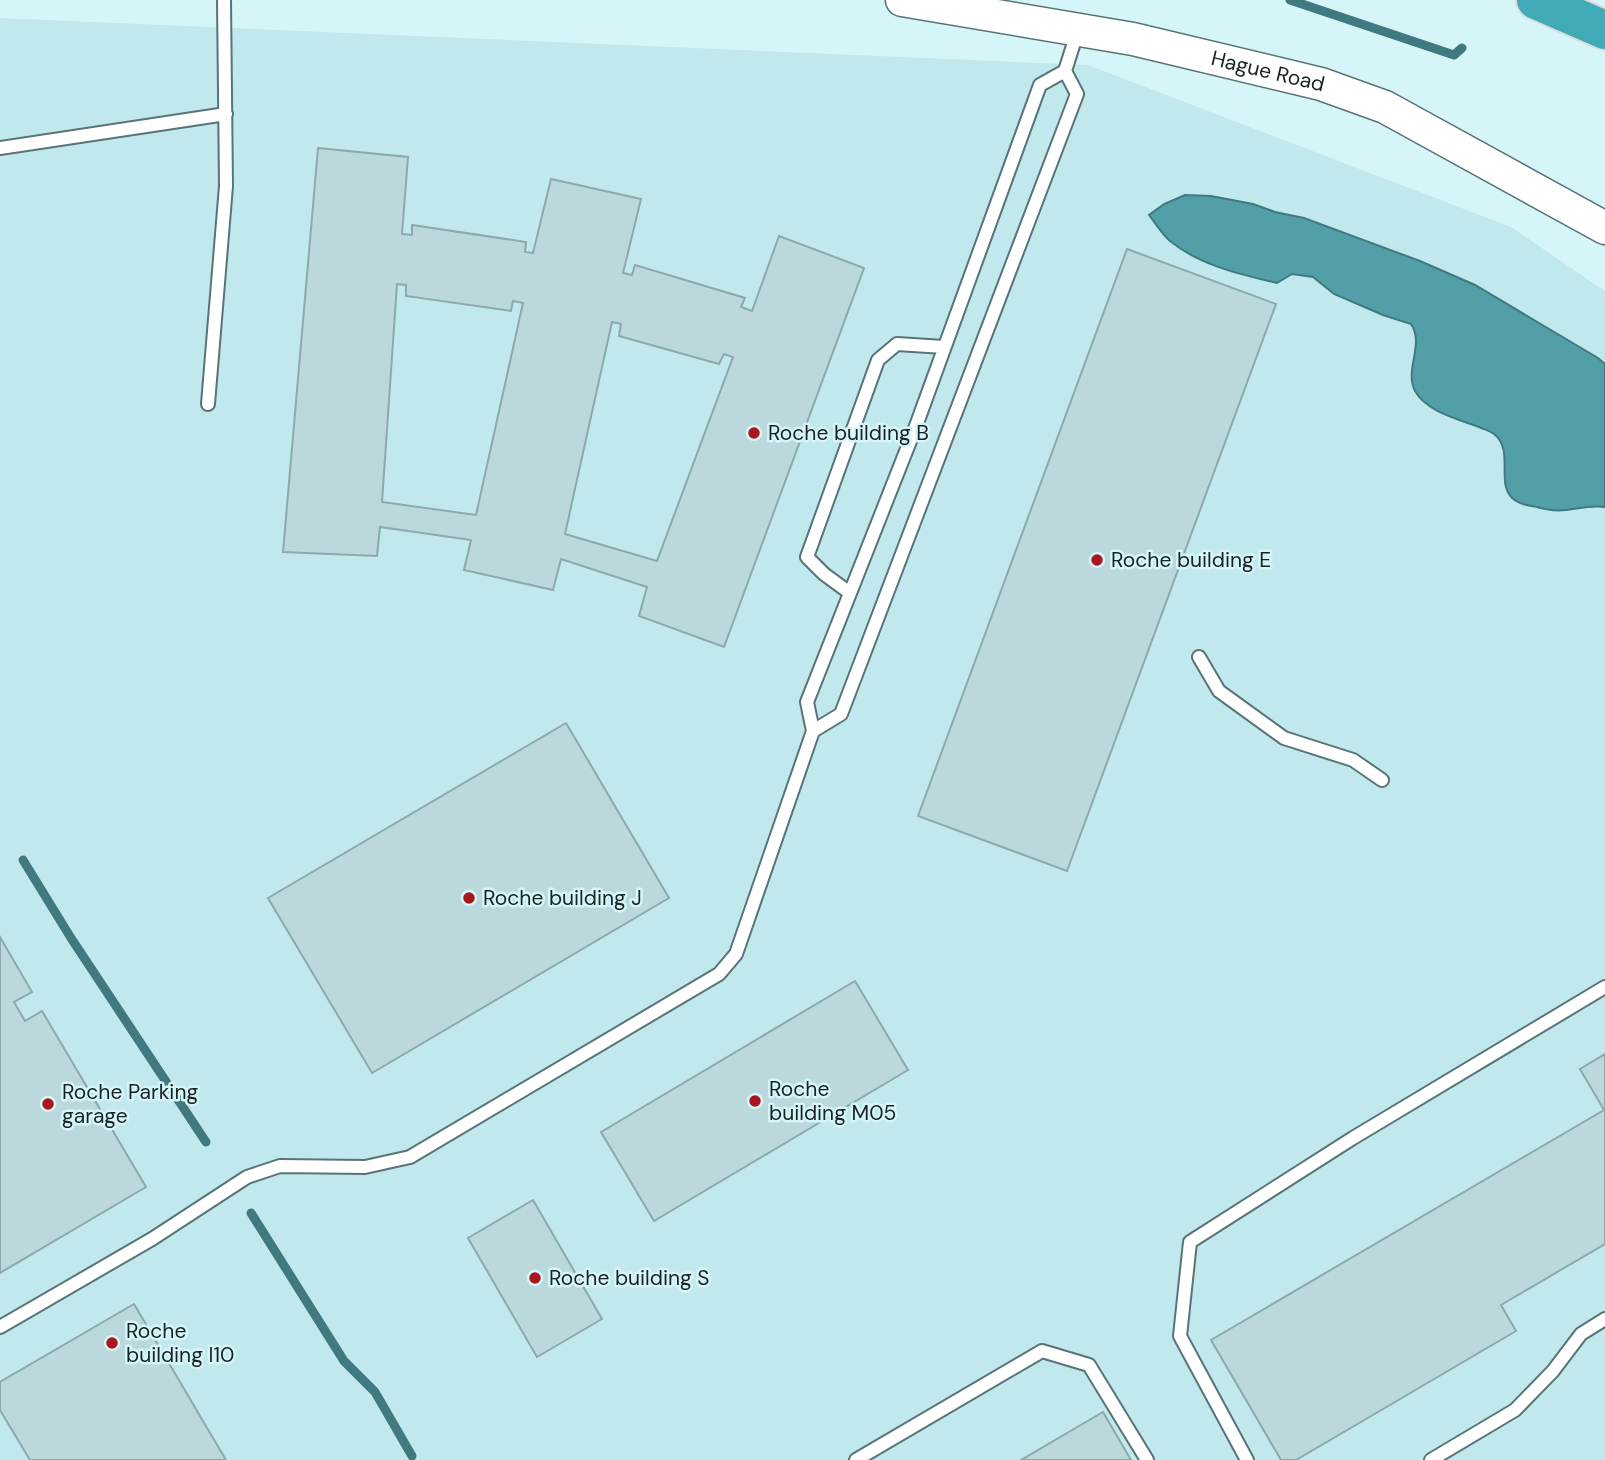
<svg xmlns="http://www.w3.org/2000/svg" width="1605" height="1460" viewBox="0 0 1605 1460" font-family="'DM Sans',sans-serif">
	<style>
		.built { fill: #c0e8ed }
		.water { fill: #529fa8; stroke: #407a80; stroke-width: 2 }
		.lines { fill: none; stroke-linecap: round; stroke-linejoin: round }
		.stream { stroke: #407a80; stroke-width: 9 }
		.building { fill: #bbd9dd; stroke: #8ca9ad; stroke-width: 2; fill-rule: evenodd }
		.service-casing { stroke: #587477; stroke-width: 16 }
		.tertiary-casing { stroke: #587477; stroke-width: 35 }
		.motorway-casing { stroke: #dadcdc; stroke-width: 42 }
		.service { stroke: #fff; stroke-width: 12 }
		.tertiary { stroke: #fff; stroke-width: 32 }
		.motorway { stroke: #40aab6; stroke-width: 38 }
		.poi-dot { fill: #aa161e; stroke: #d6f5f9; stroke-width: 2.5 }
		.labels { text-anchor: middle; stroke-width: 5; stroke-linejoin: round; paint-order: stroke }
		.street-label { font-size: 21px; fill: #172223; stroke: #d6f5f9 }
		.poi-label { font-size: 21px; fill: #172223; stroke: #d6f5f9; text-anchor: start }
	</style>
	<rect width="100%" height="100%" fill="#d6f5f9"/>
	<path class="built" d="M0,18L1088,65L1511,227L1605,291V1460H0Z"/>
	<path class="water" d="M1185,195L1211,196L1253,204L1275,212L1304,218L1420,261L1475,285L1598,358L1605,364V507C1578,504 1567,516 1537,507C1530,506 1522,505 1516,501C1493,487 1516,451 1494,434C1490,431 1483,429 1479,427C1458,419 1427,412 1415,391C1404,369 1425,345 1411,324L1383,315L1334,294L1313,277L1292,274L1277,283C1240,274 1201,266 1170,241C1162,234 1156,224 1149,215L1164,204Z"/>
	<g class="lines">
		<path class="stream" d="M1290,0L1454,55L1462,48
			M23,860L71,938L206,1142
			M251,1213L344,1361L375,1392L412,1456"/>
	</g>
	<path class="building" d="M318,148L408,157L402,234L412,235V225L526,242L525,252L533,253L551,179L641,199L623,273L632,275L635,265L745,298L741,307L752,311L779,236L864,268L724,647L639,616L647,587L561,559L553,590L464,570L471,540L380,527L377,556L283,552ZM397,284L406,285V296L511,311L513,301L523,303L476,515L382,502ZM612,322L621,324L619,336L719,364L724,354L733,357L657,561L565,534Z
		M1127,249L1276,304L1067,871L918,816Z
		M566,723L669,898L372,1073L268,898Z
		M0,937L32,992L14,1002L25,1021L42,1011L146,1187L0,1273Z
		M855,981L908,1070L654,1221L601,1132Z
		M1605,1054V1244L1501,1305L1516,1331L1296,1460H1281L1211,1340L1604,1110L1580,1069Z
		M533,1200L602,1319L537,1357L468,1238Z
		M134,1304L226,1460H30L0,1410V1382Z
		M1103,1412L1131,1460H1021Z"/>
	<g class="lines">
		<g class="service-casing">
			<path id="service" d="M0,148L226,114
				M208,404L226,186L224,0
				M850,593L824,574L807,557L878,360L897,344L944,347
				M1199,657L1219,691L1284,738L1353,760L1382,780
				M813,731L841,714L1077,94L1065,71
				M0,1327L152,1239L247,1177L280,1166L365,1167L410,1157L719,974L736,954L813,731L807,702L916,426L1040,85L1065,71L1078,30
				M856,1460L1042,1351L1089,1365L1147,1460
				M1247,1460L1180,1336L1190,1242L1353,1138L1605,987
				M1431,1460L1515,1410L1553,1371L1581,1334L1605,1319"/>
		</g>
		<g class="tertiary-casing">
			<g id="tertiary">
				<path id="s1" d="M902,0L1133,39L1321,84L1385,107L1605,228"/>
			</g>
		</g>
		<g class="motorway-casing">
			<path id="motorway" d="M1536,0L1605,30"/>
		</g>
		<use href="#service" class="service"/>
		<use href="#tertiary" class="tertiary"/>
		<use href="#motorway" class="motorway"/>
	</g>
	<g class="poi-dot">
		<circle cx="754" cy="433" r="7"/>
		<circle cx="1097" cy="560" r="7"/>
		<circle cx="469" cy="898" r="7"/>
		<circle cx="755" cy="1101" r="7"/>
		<circle cx="48" cy="1104" r="7"/>
		<circle cx="535" cy="1278" r="7"/>
		<circle cx="112" cy="1343" r="7"/>
	</g>
	<g class="labels">
		<g class="street-label">
			<text dy="7" stroke="none"><textPath href="#s1" startOffset="373">Hague Road</textPath></text>
		</g>
		<g class="poi-label">
			<text x="768" y="440">Roche building B</text>
			<text x="1111" y="567">Roche building E</text>
			<text x="483" y="905">Roche building J</text>
			<text x="769" y="1096">Roche<tspan x="769" dy="24">building M05</tspan></text>
			<text x="62" y="1099">Roche Parking<tspan x="62" dy="24">garage</tspan></text>
			<text x="549" y="1285">Roche building S</text>
			<text x="126" y="1338">Roche<tspan x="126" dy="24">building I10</tspan></text>
		</g>
	</g>
</svg>
